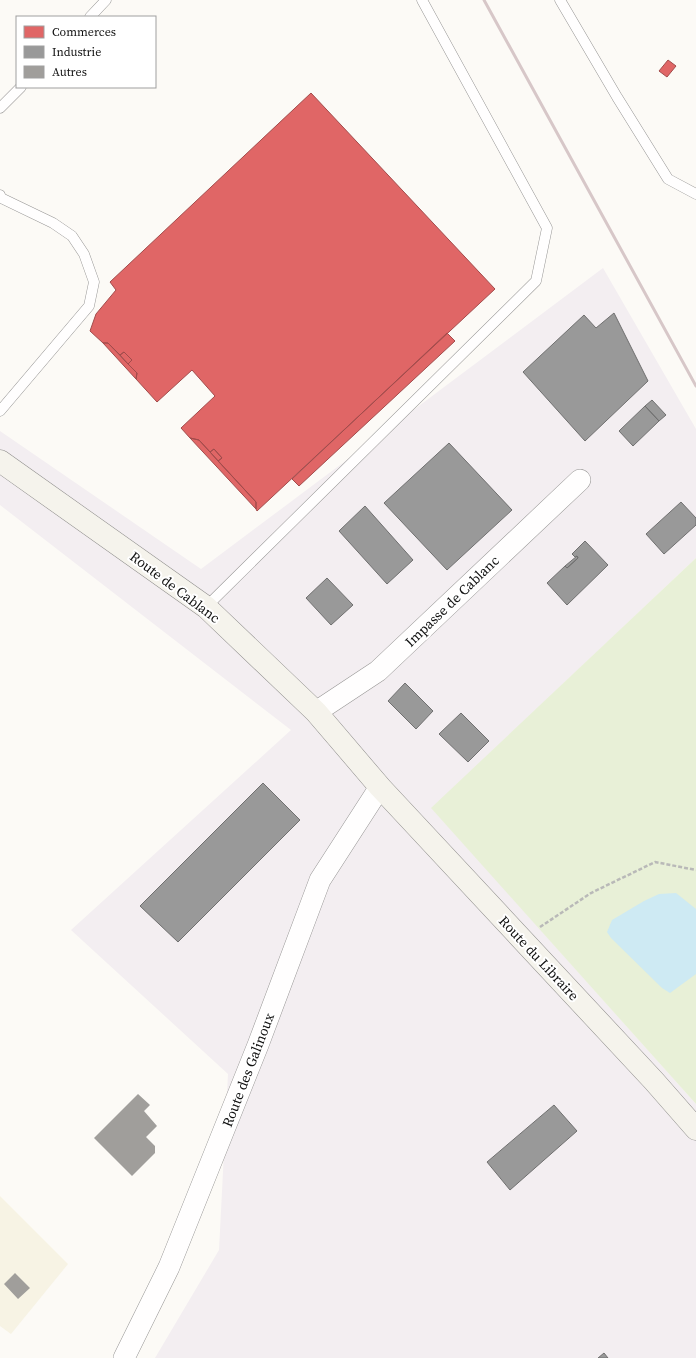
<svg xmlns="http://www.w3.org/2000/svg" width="696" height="1358" viewBox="0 0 696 1358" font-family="'Source Serif 4',serif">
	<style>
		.industrial { fill: #f3eef1 }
		.farmland { fill: #f7f3e4 }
		.green { fill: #e8f0d7 }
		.water { fill: #ceeaf3 }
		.shops { fill: #e06666; stroke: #a24c4c }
		.industry { fill: #999; stroke: #707070 }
		.building { fill: #a09e9b }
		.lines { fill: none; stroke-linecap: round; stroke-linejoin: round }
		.service-casing { stroke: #969594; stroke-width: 11 }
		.minor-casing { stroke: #969594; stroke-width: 22 }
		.secondary-casing { stroke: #8d8c8a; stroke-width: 23 }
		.path { stroke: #b9b9b8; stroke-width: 2.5; stroke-dasharray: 4 2; stroke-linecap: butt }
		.service { stroke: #fffefe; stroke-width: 10 }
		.minor { stroke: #fffefe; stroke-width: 21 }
		.secondary { stroke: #f5f3ec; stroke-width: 22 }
		.rail { stroke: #d7c7c8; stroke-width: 3 }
		.labels { text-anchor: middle; stroke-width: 4; stroke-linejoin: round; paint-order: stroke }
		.street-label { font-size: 14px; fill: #101010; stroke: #fff }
	</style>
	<rect width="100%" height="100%" fill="#fcfaf6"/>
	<path class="industrial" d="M603,268L696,429V558L432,808L696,1104V1358H155L219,1250L228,1074L71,930L291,730L0,505V431L201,569Z"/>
	<path class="farmland" d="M0,1196L68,1264L11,1334L0,1326Z"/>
	<path class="green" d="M696,558V1104L431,808Z"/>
	<path class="water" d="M676,893L696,909V974L670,993L662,988L611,938L607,932L612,920L644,901L659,894Z"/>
	<path class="shops" d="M668,60L676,66L667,77L659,71Z
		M311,93L495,289L257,511L256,509V502L218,461L222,458L214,449L210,452L199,440L190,438L181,428L215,396L192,370L157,402L136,379L137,373L128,364L132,360L124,352L120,355L108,343H103L90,331L96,314L116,290L110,282Z
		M447,333L455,341L299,486L292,479Z
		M103,343H108L128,364L137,373L136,379Z
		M124,352L132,360L128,364L120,355Z
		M190,438L199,440L256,502V509Z
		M214,449L222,458L218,461L210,452Z"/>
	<path class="industry" d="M614,313L648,381L585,441L523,372L584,315L596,328Z
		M652,400L666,415L659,421L645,406Z
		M645,406L659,421L633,446L619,431Z
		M449,443L512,510L447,570L384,503Z
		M681,502L696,518V525L664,554L646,534Z
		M365,506L413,560L387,584L339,531Z
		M585,541L608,565L567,605L547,583L565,566L567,568L578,558L577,556L575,557L572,554Z
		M577,556L578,558L567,568L565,566Z
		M327,578L353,605L331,625L306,598Z
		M405,683L433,711L416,729L388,701Z
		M461,713L489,741L468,762L439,734Z
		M263,783L300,820L178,942L140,906Z
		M554,1105L577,1131L510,1190L487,1162Z
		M604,1353L608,1358H598Z"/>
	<path class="building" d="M138,1094L150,1105L144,1111L157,1126L146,1137L155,1146V1153L132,1176L94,1138Z
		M15,1273L30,1288L18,1299L4,1284Z"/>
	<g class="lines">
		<g class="service-casing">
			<path id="service" d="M560,0L617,97L668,179L696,194
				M90,17L106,0
				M0,108L21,87
				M0,195L1,198L53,223L72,236L84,254L94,282L89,306L0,411
				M206,607L536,281L547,228L422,0"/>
		</g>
		<g class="minor-casing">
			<path id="minor" d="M316,712L378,671L580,480
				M124,1358L169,1267L258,1045L320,880L380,787"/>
		</g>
		<g class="secondary-casing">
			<path id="secondary" d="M0,461L206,607L316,712L380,787L654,1081L696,1129"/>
		</g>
		<path class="path" d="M540,927L591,893L655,862L696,870"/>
		<use href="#service" class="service"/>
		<use href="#minor" class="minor"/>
		<use href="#secondary" class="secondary"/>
		<path class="rail" d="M484,0L696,386"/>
	</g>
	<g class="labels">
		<g class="street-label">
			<text transform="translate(175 587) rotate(37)" y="5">Route de Cablanc</text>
			<text transform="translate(452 601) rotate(-44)" y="5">Impasse de Cablanc</text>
			<text transform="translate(539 958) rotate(47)" y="5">Route du Libraire</text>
			<text transform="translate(248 1070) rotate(-69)" y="5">Route des Galinoux</text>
		</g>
	</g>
	<rect x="16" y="16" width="140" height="72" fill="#ffffff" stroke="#9f9f9f"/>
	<rect x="24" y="26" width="20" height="12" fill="#e06666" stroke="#9f9f9f"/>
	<text x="52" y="36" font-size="12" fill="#101010">Commerces</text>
	<rect x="24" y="46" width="20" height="12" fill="#999999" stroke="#9f9f9f"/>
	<text x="52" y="56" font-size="12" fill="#101010">Industrie</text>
	<rect x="24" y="66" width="20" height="12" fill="#a09e9b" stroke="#9f9f9f"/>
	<text x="52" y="76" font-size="12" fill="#101010">Autres</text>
</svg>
